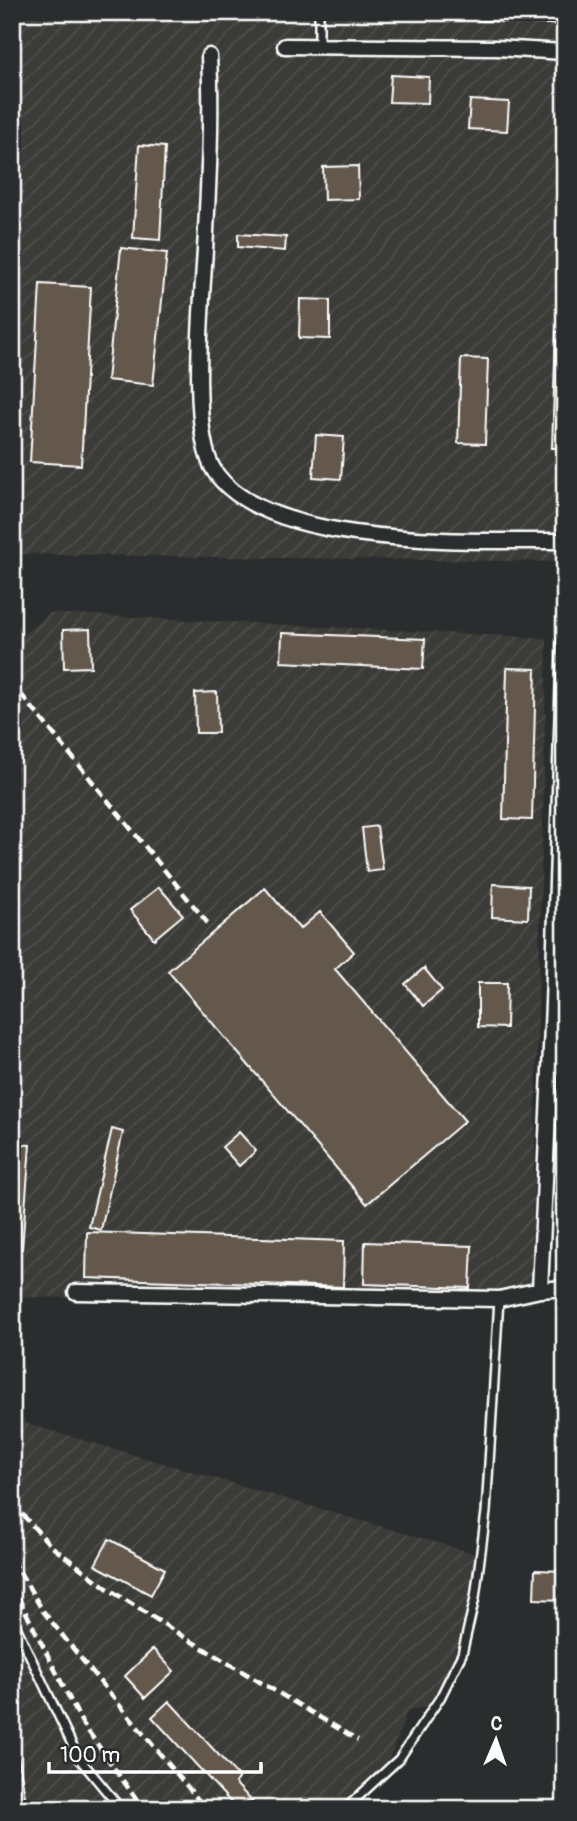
<svg xmlns="http://www.w3.org/2000/svg" width="577" height="1821" viewBox="0 0 577 1821" font-family="Pangolin,sans-serif">
	<style>
		.industrial { fill: url(#industrial-furrows) }
		.building { fill: #63594b; stroke: #fff; stroke-width: 2 }
		.lines { fill: none; stroke-linecap: round; stroke-linejoin: round }
		.lane-casing { stroke: #fff; stroke-width: 12 }
		.street-casing { stroke: #fff; stroke-width: 19 }
		.lane { stroke: #2a2d2e; stroke-width: 7 }
		.street { stroke: #2a2d2e; stroke-width: 14 }
		.rail { stroke: #fff; stroke-width: 4.5; stroke-dasharray: 10 5; stroke-linecap: butt }
	</style>
	<defs>
		<pattern id="industrial-furrows" width="10" height="10" patternUnits="userSpaceOnUse" patternTransform="scale(1.75)"><rect width="10" height="10" fill="#3b3a37"/><path d="M-1 1l2-2M0 10L10 0M9 11l2-2" fill="none" stroke="#4f4e4b"/></pattern>
	</defs>
	<rect width="100%" height="100%" fill="#2a2d2e"/>
	<filter id="ink" filterUnits="userSpaceOnUse"><feTurbulence type="fractalNoise" baseFrequency=".0143" numOctaves="2"/><feDisplacementMap in="SourceGraphic" scale="14" xChannelSelector="R" yChannelSelector="G"/><feConvolveMatrix kernelMatrix="1 2 1 2 8 2 1 2 1" color-interpolation-filters="sRGB"/></filter>
	<g filter="url(#ink)">
		<path class="industrial" d="M12,12H565V562L12,554Z
			M50,613L547,638L531,1304L12,1297V643Z
			M12,1409L28,1424L483,1556L440,1705L408,1710L387,1765L349,1809H12Z"/>
		<path class="building" d="M472,12H565V25L472,20Z
			M391,75L429,77L428,103L389,102Z
			M470,100L509,102L507,131L468,129Z
			M139,145L165,147L160,240L133,238Z
			M358,166L359,199L324,200L323,167Z
			M238,234L286,237L285,251L238,247Z
			M121,248L167,253L153,385L107,380Z
			M40,284L91,287L81,465L30,462Z
			M300,299L330,300V339L299,338Z
			M556,332H565V448H552Z
			M461,358L488,359L485,444L458,443Z
			M316,435L344,437L341,479L313,477Z
			M90,629L91,667L64,668L63,630Z
			M282,633L425,639L423,669L281,662Z
			M507,668L536,669L532,820L503,819Z
			M217,692L218,733H196L195,693Z
			M377,826L383,870L367,872L362,828Z
			M493,884L529,886L528,919L492,917Z
			M159,887L183,915L154,939L130,910Z
			M265,888L300,929L320,912L354,952L335,969L465,1121L367,1204L168,971Z
			M424,968L442,990L423,1006L405,984Z
			M478,983H507L506,1028L478,1027Z
			M112,1129L123,1132L101,1230L89,1227Z
			M239,1132L256,1151L239,1166L222,1147Z
			M12,1144L30,1145L22,1249H12Z
			M563,1214H565V1250H562Z
			M87,1232L344,1241L343,1287L86,1278Z
			M365,1242L472,1246L470,1288L364,1284Z
			M109,1539L165,1569L151,1595L95,1565Z
			M535,1570L565,1571V1600L534,1599Z
			M153,1649L174,1671L145,1698L125,1676Z
			M169,1701L239,1777L235,1783L259,1809H237L152,1717Z
			M12,1721L26,1802L12,1805Z"/>
		<g class="lines">
			<g class="lane-casing">
				<path id="lane" d="M319,46V12
					M12,1618L78,1757L121,1809
					M345,1809L399,1759L440,1698L462,1654L475,1598L486,1512L499,1299"/>
			</g>
			<g class="street-casing">
				<path id="street" d="M285,46L497,48L565,52
					M209,56C212,114 209,172 206,231C204,285 187,431 215,472C270,551 478,540 565,541
					M540,1290L565,1288
					M76,1292L499,1299L540,1290L553,1004L565,641"/>
			</g>
			<use href="#lane" class="lane"/>
			<use href="#street" class="street"/>
			<path class="rail" d="M12,683L210,926
				M12,1503L51,1546L107,1588L184,1637L358,1740
				M12,1559L43,1611L91,1671L206,1809
				M12,1585L81,1721L143,1809"/>
		</g>
	</g>
	<rect width="577" height="1821" fill="none" stroke="#2a2d2e" stroke-width="42"/>
	<rect x="21" y="21" width="535" height="1779" fill="none" stroke="#fff" stroke-width="2.5" filter="url(#ink)"/>
	<g transform="translate(496 1740) rotate(2)" stroke="#2a2d2e" stroke-width="5" paint-order="stroke">
	<path d="M0-5L12 26L0 18L-12 26Z" fill="#ffffff"/>
	<text y="-10" font-size="19" font-weight="bold" text-anchor="middle" fill="#ffffff">С</text>
	</g>
	<path d="M49 1762v10h212v-10" fill="none" stroke="#ffffff" stroke-width="3.5"/>
	<text x="60" y="1762" font-size="21" fill="#ffffff" stroke="#2a2d2e" stroke-width="5" paint-order="stroke">100 m</text>
</svg>
